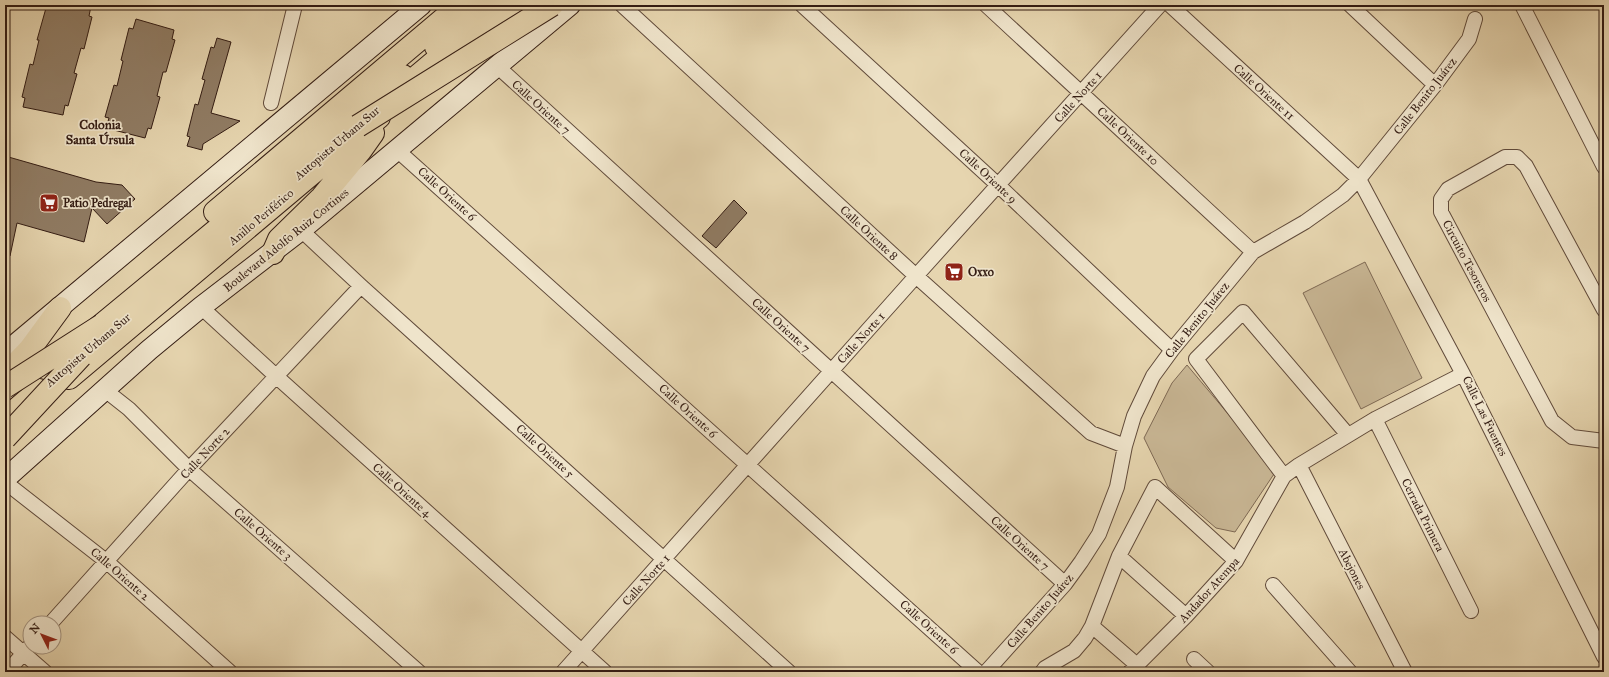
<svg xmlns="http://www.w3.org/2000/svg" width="1609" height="677" viewBox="0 0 1609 677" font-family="'IM FELL Great Primer',serif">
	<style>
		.green { fill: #c8b694; stroke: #7e6954 }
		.building { fill: #907c64; stroke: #331c13 }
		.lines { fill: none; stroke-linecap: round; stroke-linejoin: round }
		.street-casing { stroke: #604a3a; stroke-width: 16 }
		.secondary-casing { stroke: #331c13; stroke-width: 22 }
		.highway-casing { stroke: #331c13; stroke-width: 24 }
		.street { stroke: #efe4cb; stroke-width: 14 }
		.secondary { stroke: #efe4cb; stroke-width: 20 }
		.highway { stroke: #e6d5af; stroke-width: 22 }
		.highway-bridge-casing { stroke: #331c13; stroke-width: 24; stroke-linecap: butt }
		.highway-bridge { stroke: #e6d5af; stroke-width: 22 }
		.labels { text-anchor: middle; stroke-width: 3.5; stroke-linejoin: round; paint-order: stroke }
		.street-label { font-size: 12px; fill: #331c13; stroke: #efe4cb }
		.poi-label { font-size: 12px; font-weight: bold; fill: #331c13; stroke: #efe4cb; text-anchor: start }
		.neighbourhood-label { font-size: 13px; font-weight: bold; fill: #331c13; stroke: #efe4cb }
	</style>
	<rect width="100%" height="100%" fill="#e6d5af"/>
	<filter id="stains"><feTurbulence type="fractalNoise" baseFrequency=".005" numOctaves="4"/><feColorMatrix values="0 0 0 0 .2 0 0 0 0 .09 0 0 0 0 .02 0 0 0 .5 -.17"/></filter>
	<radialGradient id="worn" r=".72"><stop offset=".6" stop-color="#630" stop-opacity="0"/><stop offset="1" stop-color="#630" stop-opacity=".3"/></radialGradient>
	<path class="green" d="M1365,262L1422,378L1361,409L1303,293Z
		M1187,365L1276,471L1235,532L1216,528L1168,487L1144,438L1172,383Z"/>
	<path class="building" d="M50,5H86L91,6L89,16L92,17L84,49L81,48L74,73L77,74L68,106L65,105L63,115L23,107L25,98L22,97L30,64L33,65L39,40H37L46,8H49Z
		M136,19L174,30L172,39L175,40L166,72H163L157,96L160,97L151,129L148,128L145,138L106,128L109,118L105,117L114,85L117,86L123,61L121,60L129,28L133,29Z
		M217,38L231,42L211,113L240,121L203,144L202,150L187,146L190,137L187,136L195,104L198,105L205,80L202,79L211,47L214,48Z
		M5,156L96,182L122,185L135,199L107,224L92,208L84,242L17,223L10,256L5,255Z
		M734,200L747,213L716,248L702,236Z"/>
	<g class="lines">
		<g class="street-casing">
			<path id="street" d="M622,5L916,276L1091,433L1125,446
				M802,5L998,185L1172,350
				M986,5L1253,252
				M1170,5L1359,179L1463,374L1604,657
				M1350,5L1435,85
				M1522,5L1604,167
				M497,66L1065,584
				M271,103L295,5
				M397,150L978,672
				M301,230L361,286L789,672
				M201,307L277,377L605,672
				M1604,310L1526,166L1517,157H1505L1448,189L1441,199V212L1552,421L1572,437L1604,441
				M110,394L129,409L189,469L419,672
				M1375,419L1471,611
				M1299,465L1405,672
				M1284,476L1196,359L1243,312L1348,435
				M5,482L106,561L230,672
				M1119,556L1186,616
				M1273,585L1350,672
				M51,623L189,469L361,286
				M1092,626L1137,665
				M5,637L45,672
				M1194,659L1208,672
				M7,672L29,647
				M563,672L916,276L1160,5
				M986,672L1065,584L1081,562L1099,534L1117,487L1125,446L1134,416L1153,376L1172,350L1253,252L1305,222L1343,195L1359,179L1435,85L1469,39L1475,19
				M1042,672L1045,668L1074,651L1085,638L1092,626L1119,556L1155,487L1236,561
				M1130,672L1186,616L1236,561L1284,476L1299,465L1375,419L1463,374"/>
		</g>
		<g class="secondary-casing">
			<path id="secondary" d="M5,353L421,5
				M5,479L149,350L201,307L301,230L570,5"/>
		</g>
		<g class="highway-casing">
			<path id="highway" d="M436,47L486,5
				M450,60L518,5
				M395,95L458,42
				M215,212L460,5
				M273,253L279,239L322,197L361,150L373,133
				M87,337L403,76
				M5,375L30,349L60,308
				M69,378L379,117
				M5,419L39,390"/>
		</g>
		<use href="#street" class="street"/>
		<use href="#secondary" class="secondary"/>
		<use href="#highway" class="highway"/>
		<g class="highway-bridge-casing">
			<path id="highway-bridge" d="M358,126L552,5
				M5,387L102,325
				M5,438L81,356"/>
		</g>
		<use href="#highway-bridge" class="highway-bridge"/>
	</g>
	<defs>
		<g id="supermarket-square" transform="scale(1)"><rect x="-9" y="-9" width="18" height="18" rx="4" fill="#8f2418" stroke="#efe4cb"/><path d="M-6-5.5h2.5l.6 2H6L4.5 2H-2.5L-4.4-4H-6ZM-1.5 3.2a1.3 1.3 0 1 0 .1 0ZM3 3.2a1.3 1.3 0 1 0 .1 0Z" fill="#fff"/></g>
	</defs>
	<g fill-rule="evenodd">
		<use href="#supermarket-square" x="49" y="203"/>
		<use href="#supermarket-square" x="954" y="272"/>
	</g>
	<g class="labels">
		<g class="street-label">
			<text transform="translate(1264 92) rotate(42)" y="4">Calle Oriente 11</text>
			<text transform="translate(1425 96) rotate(-52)" y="4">Calle Benito Juárez</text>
			<text transform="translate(1078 97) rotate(-48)" y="4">Calle Norte 1</text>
			<text transform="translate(541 107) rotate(42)" y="4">Calle Oriente 7</text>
			<text transform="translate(1128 136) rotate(43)" y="4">Calle Oriente 10</text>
			<text transform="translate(337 143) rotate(-40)" y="4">Autopista Urbana Sur</text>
			<text transform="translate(988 176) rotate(43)" y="4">Calle Oriente 9</text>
			<text transform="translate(447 194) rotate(42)" y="4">Calle Oriente 6</text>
			<text transform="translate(261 217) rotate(-40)" y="4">Anillo Periférico</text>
			<text transform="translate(869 233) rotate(43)" y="4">Calle Oriente 8</text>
			<text transform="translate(286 240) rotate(-39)" y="4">Boulevard Adolfo Ruiz Cortines</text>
			<text transform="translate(1467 261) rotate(62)" y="4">Circuito Tesoreros</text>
			<text transform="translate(1197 320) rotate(-51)" y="4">Calle Benito Juárez</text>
			<text transform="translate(781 325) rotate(42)" y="4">Calle Oriente 7</text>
			<text transform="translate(861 338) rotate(-48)" y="4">Calle Norte 1</text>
			<text transform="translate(88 350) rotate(-40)" y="4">Autopista Urbana Sur</text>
			<text transform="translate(688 411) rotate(42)" y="4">Calle Oriente 6</text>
			<text transform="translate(1485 416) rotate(64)" y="4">Calle Las Fuentes</text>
			<text transform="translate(545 451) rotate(42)" y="4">Calle Oriente 5</text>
			<text transform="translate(205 453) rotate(-47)" y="4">Calle Norte 2</text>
			<text transform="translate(402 490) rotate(42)" y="4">Calle Oriente 4</text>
			<text transform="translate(1423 515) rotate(63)" y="4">Cerrada Primera</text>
			<text transform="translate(263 534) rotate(41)" y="4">Calle Oriente 3</text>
			<text transform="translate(1020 543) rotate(42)" y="4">Calle Oriente 7</text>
			<text transform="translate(1352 569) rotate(63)" y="4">Abejones</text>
			<text transform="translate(120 574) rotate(41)" y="4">Calle Oriente 2</text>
			<text transform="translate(646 580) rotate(-48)" y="4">Calle Norte 1</text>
			<text transform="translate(1209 590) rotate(-48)" y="4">Andador Atempa</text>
			<text transform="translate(1040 611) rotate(-49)" y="4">Calle Benito Juárez</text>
			<text transform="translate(929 627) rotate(42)" y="4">Calle Oriente 6</text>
		</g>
		<g class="poi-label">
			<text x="63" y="207">Patio Pedregal</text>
			<text x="968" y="276">Oxxo</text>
		</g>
		<g class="neighbourhood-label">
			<text x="100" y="129">Colonia<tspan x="100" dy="15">Santa Úrsula</tspan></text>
		</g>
	</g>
	<rect width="1609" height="677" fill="none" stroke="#e6d5af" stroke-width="20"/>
	<rect x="6" y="6" width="1597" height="665" fill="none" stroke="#331c13" stroke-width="2"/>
	<rect x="10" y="10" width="1589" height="657" fill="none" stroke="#331c13"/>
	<g transform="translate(42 635) rotate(312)"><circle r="19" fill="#efe4cb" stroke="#a49481"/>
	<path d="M0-3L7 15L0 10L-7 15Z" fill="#8f2418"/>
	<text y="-6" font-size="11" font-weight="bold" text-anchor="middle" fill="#331c13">N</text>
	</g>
	<rect width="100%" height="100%" filter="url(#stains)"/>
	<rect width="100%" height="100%" fill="url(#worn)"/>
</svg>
